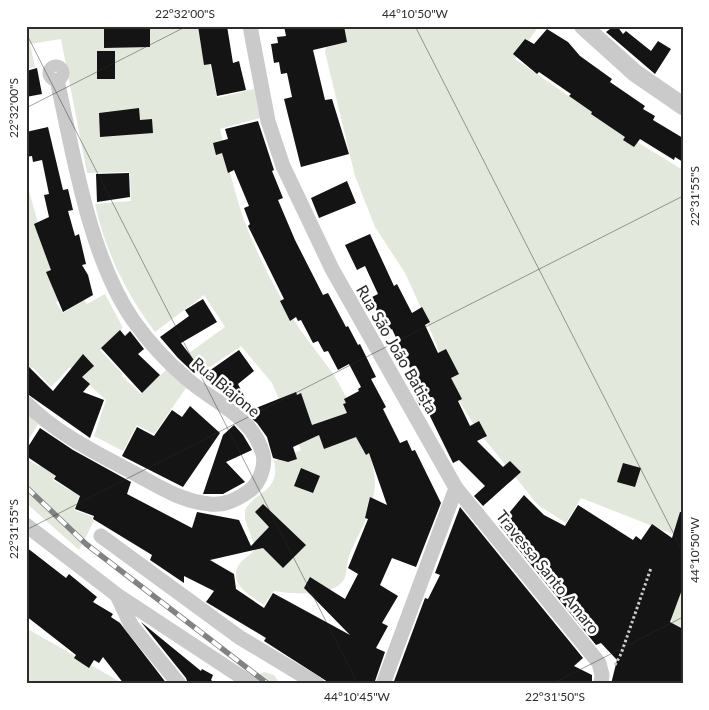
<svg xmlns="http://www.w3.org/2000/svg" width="709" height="710" viewBox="0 0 709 710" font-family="Lato,sans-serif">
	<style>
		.green { fill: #e2e9dc }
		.building { fill: #141414 }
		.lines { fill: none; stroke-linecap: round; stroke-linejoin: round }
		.path { stroke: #cacaca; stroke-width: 3; stroke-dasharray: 2.5 2.5; stroke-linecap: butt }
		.minor { stroke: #cacaca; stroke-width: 15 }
		.tertiary { stroke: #cacaca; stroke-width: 18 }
		.rail-casing { stroke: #828282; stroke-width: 5.5 }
		.rail { stroke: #fff; stroke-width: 4; stroke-dasharray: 11; stroke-linecap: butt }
		.ticks { fill: none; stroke: #2d2d2d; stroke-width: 1; stroke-opacity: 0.45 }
		.labels { text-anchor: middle; stroke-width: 5; stroke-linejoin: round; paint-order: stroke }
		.street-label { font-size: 16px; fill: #2d2d2d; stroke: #fff }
		.neatline { fill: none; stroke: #2d2d2d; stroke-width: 2 }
		.ticks-label { font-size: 12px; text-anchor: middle; fill: #2d2d2d }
	</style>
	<rect width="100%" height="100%" fill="#fff"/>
	<path class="green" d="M26,26H202L217,98L254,89L260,118L220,129C229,169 238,211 256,249C268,275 283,303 299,328C310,344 322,358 333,374C346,394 355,416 364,438C371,456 377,474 374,493C371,516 357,535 349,556C346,564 348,574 343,581C331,597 291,594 274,591L264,605C250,596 225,582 241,562C246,556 253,554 255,548L245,519V510C256,491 281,491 274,461L301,450L272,383L241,346L200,374L182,358L225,327L204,295L155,332C127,295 104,249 95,204L131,201L130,172L87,173L61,39L30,44L35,67L26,69Z
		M330,26H539L515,59L621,132L683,170V538L581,498L566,523L538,505L477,430L458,399L426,319L405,273L375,227L355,176L325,52Z
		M26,181L60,300L56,302L63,313L84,300L87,304L105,294L123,328L100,350L123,374L122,376L141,394L167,369L186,388L154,434L137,425L123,451L94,436L106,400L70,367L51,387L32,367L26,373Z
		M26,413L38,424L26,444Z
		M49,451L58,470L53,480L71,491L76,484L82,488L74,510L93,517L92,520L94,521L79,550L26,503V459L39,466Z
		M683,582V646L670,617Z
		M26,628L124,684H26Z
		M264,672L274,675L280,684H256V676Z"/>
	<path class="building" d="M104,26H150V47L104,48Z
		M198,26H227L233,63L239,61L246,90L217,96L211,64L204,65Z
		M284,26H344L347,42L313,50L325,100L332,99L349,154L301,167L284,99L292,97L287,73L281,74L279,62L274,63L271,44L278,43L277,37L286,36Z
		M614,26H617L623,34L626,31L651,51L658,41L671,49L655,74L606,32Z
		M547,29L568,42L580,56L612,79L610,82L645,106L643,109L655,116L653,120L683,138V162L675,157L674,160L640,139L634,147L623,140L625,137L591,114L592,112L569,96L571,94L539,72L537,74L513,54L525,39L534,44Z
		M97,51H115V79H97Z
		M37,68L42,94L26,97V71Z
		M139,108L140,120L152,119L153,133L100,137L99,113Z
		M258,121L274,170L272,171L283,198L278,200L295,240L323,295L328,293L346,327L348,326L358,345L360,344L376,377L371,379L386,407L383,409L400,443L407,440L412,451L415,450L441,503L416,567L392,558L380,585L398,596L382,623L388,626L376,648L385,652L374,684H331L264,641L266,638L206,602L214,591L184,576V583L150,560L152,555L93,519L94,516L75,509L80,496L54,479L56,476L26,456V450L40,428L73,450L131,482L127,494L192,528L197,512L239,520L251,546L269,527L255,512L263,504L306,545L283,568L263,548L210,560L234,574L236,589L264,608L273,593L350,635L304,588L310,577L345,599L358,574L348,568L368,519L365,518L370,497L387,505L369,453L366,455L356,437L324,449L319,435L293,447L297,459L288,462L273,458L267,437L257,423L202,376L239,350L254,371L238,384L251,410L296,392L297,395L301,393L312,425L347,413L343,404L346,403L344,399L359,391L358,389L361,387L349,364L338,370L328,351L324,352L318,341L313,343L301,320L298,321L296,317L290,321L280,301L284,299L248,226L250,224L244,208L249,206L234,170L228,173L222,153L216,155L213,143L228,139L225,129Z
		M48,127L63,190L68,189L73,210L68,211L75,236L79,234L86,264L82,265L88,275L93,295L63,312L46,272L51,270L34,224L49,217L44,195L49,194L42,160L33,162L32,156L26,157V132Z
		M129,173L130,197L97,202L96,174Z
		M347,181L356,203L319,218L311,198Z
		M370,234L394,286L397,284L412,313L422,307L430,322L425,325L438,353L446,349L459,374L451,378L462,399L458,401L470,426L479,421L487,436L477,441L503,467L510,461L521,472L483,506L474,496L485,486L459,460L453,463L424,404L420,406L412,390L416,388L407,373L411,370L392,329L385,333L377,318L380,317L370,298L378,294L365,266L357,270L345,245Z
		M203,299L217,322L181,343L200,368L194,373L178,358L160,337L189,316L185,310Z
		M120,330L125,336L130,331L144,349L138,354L160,375L142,393L101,348Z
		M83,354L94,366L82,377L90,384L83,392L104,400L90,438L26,393V364L53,391Z
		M190,406L220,433L183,487L122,456L137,427L154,436L172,410L182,417Z
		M234,425L243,435L252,450L226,462L245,482L223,494H203L223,435Z
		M623,463L641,468L635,487L617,482Z
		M301,468L320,476L313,493L294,486Z
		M524,495L544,515L565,526L578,505L633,540L636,536L641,540L652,524L672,538L680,512H683V587L670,622L683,629V684H611L617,660L601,643L596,645L499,525Z
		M460,507L583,658L574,666L592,675V684H393L425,598L428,599L440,575L435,573Z
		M26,547L66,578L69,574L97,597L93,602L113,614L111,617L120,623L167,684H124L103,657L99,663L94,660L89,668L74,658L76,655L26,616Z
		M141,622L201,671L202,669L213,675L211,680L216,684H188L186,678Z"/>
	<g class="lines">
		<path class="path" d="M615,665L621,654L651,568"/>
		<path class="minor" d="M250,26L268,121L283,166L332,269L456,488L383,684
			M50 73a6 6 0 1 1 12 0a6 6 0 1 1-12 0Z
			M26,403C57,434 96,453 134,473C158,486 182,502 210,504C224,506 238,499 249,491C259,484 266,467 263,454C253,416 213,402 187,379C167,362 148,341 133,320C89,256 74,156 57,80
			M456,488L599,663L602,675L601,684
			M26,525L117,595L252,684
			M101,536L239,637L317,684
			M117,595L131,625L179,684"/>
		<path class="tertiary" d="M583,26L635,73L683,106"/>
		<g class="rail-casing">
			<path id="rail" d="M26,487L86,544L268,684"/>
		</g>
		<use href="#rail" class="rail"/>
	</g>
	<path class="ticks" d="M415,26L683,552M26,33L358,684M26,108L187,26M26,530L683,196M552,684L683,617"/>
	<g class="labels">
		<g class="street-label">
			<text transform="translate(397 349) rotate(60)" y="6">Rua São João Batista</text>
			<text transform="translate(226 387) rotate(40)" y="6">Rua Biajone</text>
			<text transform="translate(548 572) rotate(51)" y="6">Travessa Santo Amaro</text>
		</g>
	</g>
	<rect width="709" height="710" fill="none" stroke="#ffffff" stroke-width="55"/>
	<rect x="28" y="28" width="654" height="654" class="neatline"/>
	<g class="ticks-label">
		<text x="185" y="18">22°32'00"S</text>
		<text x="415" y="18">44°10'50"W</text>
		<text transform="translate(14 108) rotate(-90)" y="4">22°32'00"S</text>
		<text transform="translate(695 196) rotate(-90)" y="4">22°31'55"S</text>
		<text transform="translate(14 529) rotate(-90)" y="4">22°31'55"S</text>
		<text transform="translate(695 550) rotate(-90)" y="4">44°10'50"W</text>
		<text x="357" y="701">44°10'45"W</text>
		<text x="555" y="701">22°31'50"S</text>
	</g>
</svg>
